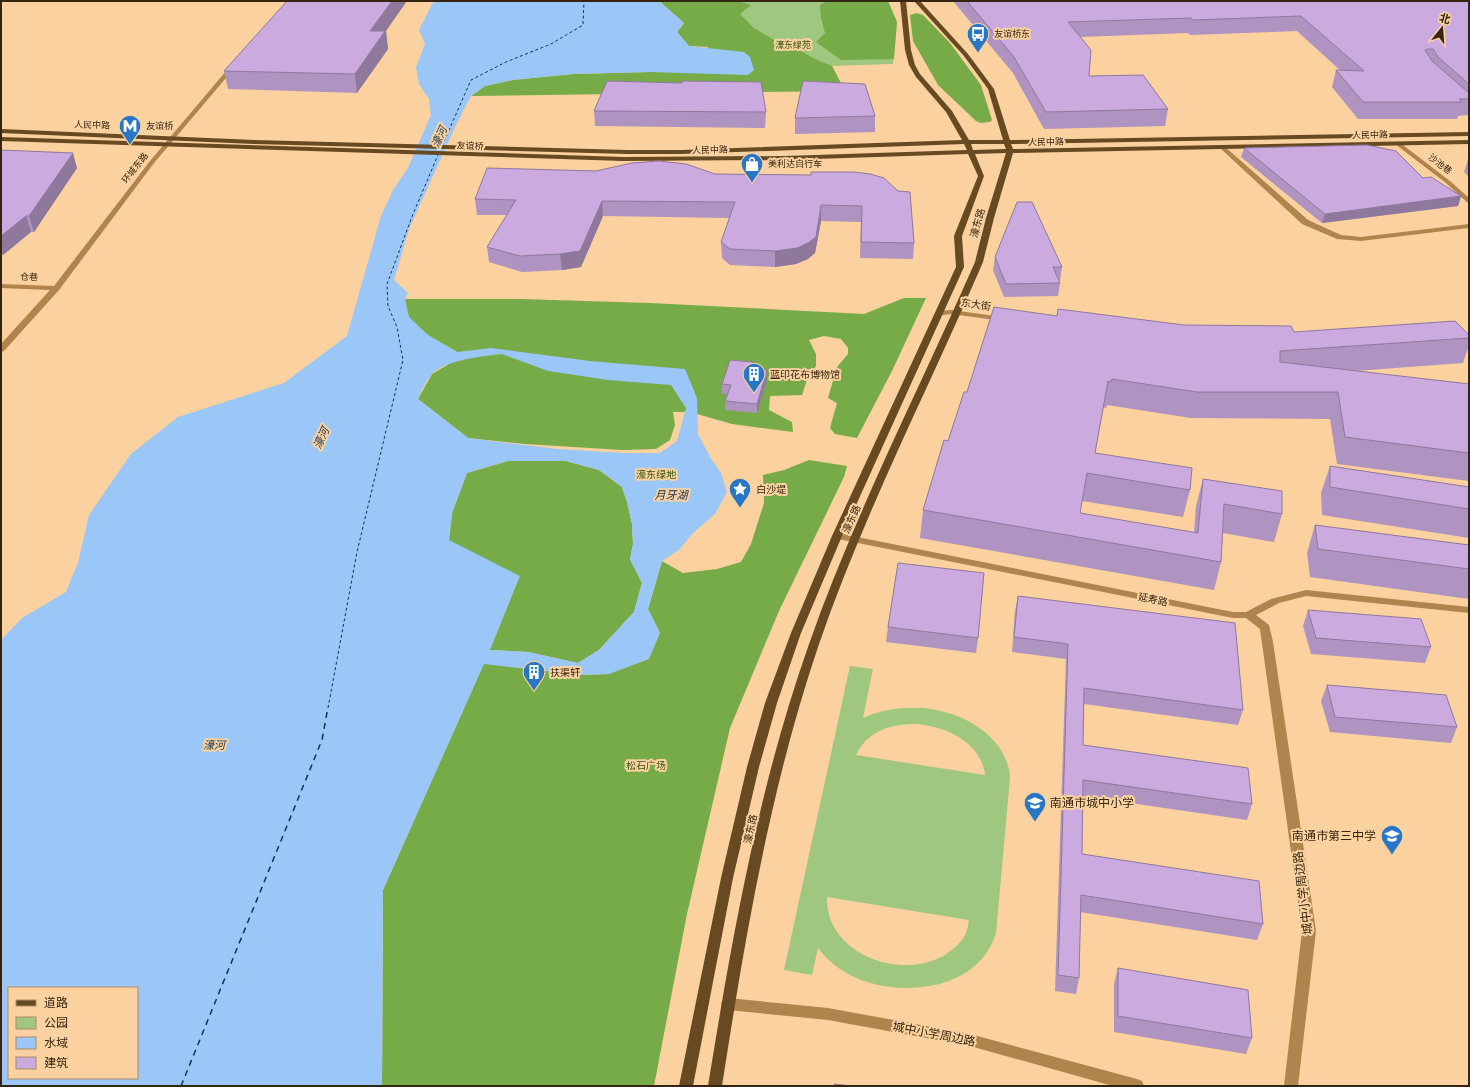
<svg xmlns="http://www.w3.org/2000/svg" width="1470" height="1087" viewBox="0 0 1470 1087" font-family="'DM Sans','Noto Sans SC',sans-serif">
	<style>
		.green { fill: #9fc780; fill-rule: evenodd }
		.forest { fill: #77ab48 }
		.water { fill: #9ac6f8; fill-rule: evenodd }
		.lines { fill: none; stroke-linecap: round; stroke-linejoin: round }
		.ferry-far1 { stroke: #133252; stroke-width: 1; stroke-dasharray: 3 2.5; stroke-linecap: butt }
		.ferry { stroke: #133252; stroke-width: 1.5; stroke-dasharray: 6 5; stroke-linecap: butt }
		.minor { fill: #b0844c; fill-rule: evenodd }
		.major { fill: #674a22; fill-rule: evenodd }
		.wall { fill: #af93c0 }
		.shaded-wall { fill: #8e789c }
		.building { fill: #cbabdf; stroke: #8e789c }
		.labels { text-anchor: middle; stroke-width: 4; stroke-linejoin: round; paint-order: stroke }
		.far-poi-label { font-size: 9px; fill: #342410; stroke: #fad19f; text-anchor: start }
		.far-park-label { font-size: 9px; fill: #33540e; stroke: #fad19f }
		.far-street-label { font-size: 9px; fill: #342410; stroke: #fad19f }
		.street-label { font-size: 10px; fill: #342410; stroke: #fad19f }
		.poi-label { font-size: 10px; fill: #342410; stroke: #fad19f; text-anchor: start }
		.park-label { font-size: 10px; fill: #33540e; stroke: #fad19f }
		.water-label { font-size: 11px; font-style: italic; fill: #133252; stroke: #fad19f }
		.near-poi-label { font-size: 12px; fill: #342410; stroke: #fad19f; text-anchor: start }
		.near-street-label { font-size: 12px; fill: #342410; stroke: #fad19f }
	</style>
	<rect width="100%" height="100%" fill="#fad19f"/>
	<path class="green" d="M659,1H888L897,22L893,64L832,66L845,91L679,17Z
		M850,666L873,669L863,718C907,698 969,707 999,747C1005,756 1010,767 1010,778L996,933C994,937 993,943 990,947C964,996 881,998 840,969C831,963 824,956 818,948L812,975L784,970ZM917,724C947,727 981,742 985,775L856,755C869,730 890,724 917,724ZM827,897L969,920C968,926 967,933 964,937C928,990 825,963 827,897Z"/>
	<path class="forest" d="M659,1H738L751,5L740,14L754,28L776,41L795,48L817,60L832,66L845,91L471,96L485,86L512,80L573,74L649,72L709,47L689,46L677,32L684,23Z
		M827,1H888L897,22L894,59L841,60L816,42L825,33L821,18L820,5Z
		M917,13L923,15L950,43L981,85L992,120L990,122L981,123L976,121L938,85L913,41L910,15Z
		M904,298H926L892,371L857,438L835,434L830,428L837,403L828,398L837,367L848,354V348L841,339L824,336L809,340L816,354V366L807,380L802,395L770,396L769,410L792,422L793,432L732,424L690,412H673L675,425L670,440L656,449L622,450L525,444L468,438L418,399L432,374L449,364L457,352C442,342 419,334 409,317C406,312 406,304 405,299H521L650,303L864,314Z
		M809,460L847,466L844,477L779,611L730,728L687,914L654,1086H382L383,890L484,663L579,675L609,674L660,633L648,609L662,561L683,573L717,569L741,562L751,544L764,503L763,475L784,470Z
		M508,461H566L599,470L622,487L627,502L632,524L633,544L630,559L642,583L634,612L599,650L578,663L528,652L490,650L449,540L452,513L467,473Z"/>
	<path class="water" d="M436,1H659L684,23L677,32L689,46L744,52L750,57L754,70L748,75L649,72L573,74L512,80L485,86L471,96L456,125L409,229L394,280L408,293L405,299L409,317L428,335L457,352L491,348L590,361L685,369L697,398L698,434L710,457L721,473L727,492L715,514L693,533L679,550L662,561L648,609L660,633L649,659L609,674L579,675L484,664L383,890L382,1086H1V640L22,618L66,592L78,563L89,515L131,454L178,417L284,383L347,336L381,216L393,190L408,168L431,115L429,99L419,84L416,67L425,44L419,30L432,4ZM502,354L548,371L608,380L671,385L686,408L677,441L660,453H623L558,449L468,438L418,399C421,392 426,381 431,375C443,360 484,356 502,354ZM508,461H566L599,470L622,487L627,502L632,524L633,544L630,559L642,583L634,612L599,650L578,663L528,652L490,650L520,576L449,540L452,513L467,473ZM9,988H137V1078H9Z"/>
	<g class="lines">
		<path class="ferry-far1" d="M442,146L471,80L506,62L551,44L583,25L584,1
			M328,708L357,552L403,360L397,327L388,306L387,284L413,214L438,155"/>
		<path class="ferry" d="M181,1086L322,740L328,707"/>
		<path class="minor" d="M232,64L237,65L154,163L59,290L4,351L1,352V344L50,290L1,288V284L54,286L150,161Z
			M1395,142H1399L1450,181L1469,198V204L1446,183L1395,144Z
			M1220,146H1224L1308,220L1341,235L1361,237L1469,224V228L1361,241L1337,239L1302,224L1220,148Z
			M951,310L1003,317L1007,319L1003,321L951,314L943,315L937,319L933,317L938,311Z
			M837,533L1233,612H1246L1271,599L1306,590L1469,607V613L1306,596L1279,603L1256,615L1269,625L1273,642L1316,931L1298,1086H1284L1302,931L1260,629L1246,618H1233L833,538L832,536Z
			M728,998L828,1008L970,1034L1137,1079L1142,1081L1144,1086H1113L970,1046L828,1020L728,1010L723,1008L721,1004L723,1000Z"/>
		<path class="major" d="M900,1H906L911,50L915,65L920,74L952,111L969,140H1003L988,89L964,56L914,1H920L968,54L994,89L1010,140L1469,132V136L1011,144L1013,149L1469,140V144L1013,153L994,218L983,262C928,390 863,515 818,647C770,789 745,938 722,1086H708C732,938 758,789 808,647C854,515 919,390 975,262L986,218L1006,153L975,154L984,176L962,236L964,267L842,536L801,633L777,703L759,767L733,878L693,1086H679L721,878L747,767L765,703L791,633L832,536L956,267L954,236L978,176L968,154L784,160L623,161L1,141V137L623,157L784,156L967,150L964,144L681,154H628L254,144L1,133V129L254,140L628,150H681L962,140L946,112L916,77L909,65L905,50ZM971,144H1004L1006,149L973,150Z"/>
	</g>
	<path class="wall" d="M953,1H1469V115L1458,116L1457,119H1358L1332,87L1336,70L1341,71L1297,31L1190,35L1188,33L1080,37L1089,76L1168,109L1165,126L1044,129L1013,73Z
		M386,31L388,49L357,93L228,89L224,71Z
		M682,83L766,112L765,128L595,126L594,111Z
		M875,116V132L795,134V118Z
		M1244,148L1423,178L1461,196L1458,206L1322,223L1241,157Z
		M1,150L77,168L34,232H31L3,255H1Z
		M1468,160H1469V177L1464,172Z
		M854,172L914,243L913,259L860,258L861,222L821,221L815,253L808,259L796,264L775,267L730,265L722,258L721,242L730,218L603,216L581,267L562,270L522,272L489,262L487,247L507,215H477L475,199L715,174L811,175Z
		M995,257L1062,267L1060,280H1059L1060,283L1058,296L1004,297L993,270Z
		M1057,316L1184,325L1294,332L1469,335V345L1463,363L1355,371L1469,384V481L1337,464L1330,419L1191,418L1107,405L1106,408L1103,407L1095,453L1190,490L1183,517L1082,501L1080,513L1194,533L1196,506L1203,479L1282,514L1274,542L1223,533L1221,562L1214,590L920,538L923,510L948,441L967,392Z
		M753,369L767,380L757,413L725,410V401L727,394H722V384Z
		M1330,466L1469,487V538L1322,515L1321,493Z
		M1315,525L1469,545V599L1310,577L1307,553Z
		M1018,596L1243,710L1238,725L1084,704L1083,745L1252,804L1247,820L1082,796V854L1263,924L1257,940L1080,912L1079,978L1076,994L1055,991L1066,659L1012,652L1015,611Z
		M1308,610L1431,647L1425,663L1311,654L1303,626Z
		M888,627L978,638L976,653L886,642Z
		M1327,685L1457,727L1451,743L1330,732L1321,701Z
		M1118,968L1252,1038L1246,1054L1114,1032V984Z"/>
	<path class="shaded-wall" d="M392,1H407L386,31L388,49L357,93L355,74L370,31Z
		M73,153L77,168L34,232L29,216Z
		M1461,196L1458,206L1322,223L1325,214Z
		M602,201L603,216L581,267L562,270L560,254Z
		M821,205V221L815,253L808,259L796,264L775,267V251Z
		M26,216L31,232L3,255L1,250V236Z
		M767,370V380L757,413V404Z"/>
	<path class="building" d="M287,1H392L370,31H385L355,74L224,71Z
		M967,1H1469V84L1438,57L1433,49H1428L1425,50L1432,61L1469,93V99H1459L1462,102H1363L1336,70L1364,71L1301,16L1193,20L1191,18L1068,22L1091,50L1089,76L1143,75L1168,109L1046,112L1014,57Z
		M607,81L682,83V81L761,82L766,112L594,111Z
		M803,81L865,84L875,116L795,118Z
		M1367,145L1396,151L1423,178L1431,177L1461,196L1325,214L1244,148Z
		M1,150L73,153L29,216H26L1,236Z
		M659,161L686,164L715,174L811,175V172H854L870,174L884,178L898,191L910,192L914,243L861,242L862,206L821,205L816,237L808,243L797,248L775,251L730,249L721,242L735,202L602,201L580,251L560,254L520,256L487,247L516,200L475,199L487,168L596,171L632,163Z
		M1017,202H1032L1062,267H1053L1060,283L1006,284L995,257Z
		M994,307L1057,316L1058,309L1184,325L1291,326L1294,332L1455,321L1469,335V338L1280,351V362L1469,384V453L1345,437L1338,392H1197L1112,379L1111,382L1108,381L1095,453L1192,468L1190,490L1087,473L1080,513L1198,533L1203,479L1282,491V514L1224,504L1221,562L923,510L944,440L948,441L964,392H967Z
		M730,360L753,362L751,368L767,370L757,404L725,401L731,385L722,384Z
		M1330,466L1469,487V509L1330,487Z
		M1315,525L1469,545V569L1318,549Z
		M898,563L984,573L978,638L888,627Z
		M1018,596L1235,623L1243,710L1084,688L1083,745L1248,768L1252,804L1083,780L1082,854L1259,881L1263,924L1081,895L1079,978L1058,975L1068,644L1014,637Z
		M1308,610L1421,619L1431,647L1316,638Z
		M1327,685L1446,695L1457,727L1335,717Z
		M1118,968L1248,990L1252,1038L1118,1016Z
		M834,1084L852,1086H834Z"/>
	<defs>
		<g id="bus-pin" transform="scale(1.15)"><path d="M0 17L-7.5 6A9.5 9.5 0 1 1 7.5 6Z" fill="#2777c6" stroke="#fad19f"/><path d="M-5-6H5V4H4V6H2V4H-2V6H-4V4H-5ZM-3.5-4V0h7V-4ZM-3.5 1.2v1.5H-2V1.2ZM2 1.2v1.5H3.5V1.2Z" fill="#fff"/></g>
		<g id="metro-pin" transform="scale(1.15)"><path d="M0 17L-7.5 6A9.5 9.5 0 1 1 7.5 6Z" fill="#2777c6" stroke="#fad19f"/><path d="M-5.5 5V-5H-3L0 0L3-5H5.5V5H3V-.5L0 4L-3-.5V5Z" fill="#fff"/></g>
		<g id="shop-pin" transform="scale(1.15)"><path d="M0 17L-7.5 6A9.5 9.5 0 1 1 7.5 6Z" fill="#2777c6" stroke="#fad19f"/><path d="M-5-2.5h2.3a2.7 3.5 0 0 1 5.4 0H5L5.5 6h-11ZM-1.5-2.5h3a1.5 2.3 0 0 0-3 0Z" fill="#fff"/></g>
		<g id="building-pin" transform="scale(1.15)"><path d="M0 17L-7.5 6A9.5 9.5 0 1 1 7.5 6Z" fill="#2777c6" stroke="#fad19f"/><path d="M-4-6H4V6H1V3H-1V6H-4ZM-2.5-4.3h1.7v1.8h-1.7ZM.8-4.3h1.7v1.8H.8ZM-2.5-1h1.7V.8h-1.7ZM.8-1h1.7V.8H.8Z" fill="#fff"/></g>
		<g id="sight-pin" transform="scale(1.15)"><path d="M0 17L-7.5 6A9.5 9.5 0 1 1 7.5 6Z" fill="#2777c6" stroke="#fad19f"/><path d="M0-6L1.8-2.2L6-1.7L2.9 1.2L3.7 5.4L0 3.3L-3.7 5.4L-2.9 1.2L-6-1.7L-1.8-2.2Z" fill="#fff"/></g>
		<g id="school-pin" transform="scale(1.15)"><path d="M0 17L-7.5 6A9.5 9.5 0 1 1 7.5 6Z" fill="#2777c6" stroke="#fad19f"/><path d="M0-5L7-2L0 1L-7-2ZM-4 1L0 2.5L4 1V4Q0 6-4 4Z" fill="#fff"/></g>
	</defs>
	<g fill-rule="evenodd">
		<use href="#bus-pin" x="978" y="34"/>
		<use href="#metro-pin" x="130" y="126"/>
		<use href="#shop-pin" x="752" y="164"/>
		<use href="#building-pin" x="754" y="374"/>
		<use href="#sight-pin" x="740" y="489"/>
		<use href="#building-pin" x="534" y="672"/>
		<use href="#school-pin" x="1035" y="803"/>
		<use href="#school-pin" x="1392" y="836"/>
	</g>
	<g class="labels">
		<g class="far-poi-label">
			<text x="994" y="37">友谊桥东</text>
			<text x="146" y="129">友谊桥</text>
			<text x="768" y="167">美利达自行车</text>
		</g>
		<g class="far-park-label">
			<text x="793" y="48">濠东绿苑</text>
		</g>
		<g class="far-street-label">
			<text transform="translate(92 125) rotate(2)" y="3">人民中路</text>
			<text transform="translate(1370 135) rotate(-1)" y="3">人民中路</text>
			<text transform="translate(1046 142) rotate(-1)" y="3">人民中路</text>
			<text transform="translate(470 146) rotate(2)" y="3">友谊桥</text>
			<text transform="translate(710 150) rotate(-1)" y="3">人民中路</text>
			<text transform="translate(1440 164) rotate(37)" y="3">沙池巷</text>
			<text transform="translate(135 168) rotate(-52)" y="3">环城东路</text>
			<text transform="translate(29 277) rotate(2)" y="3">仓巷</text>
		</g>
		<g class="street-label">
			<text transform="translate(977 223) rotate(-75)" y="4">濠东路</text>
			<text transform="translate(976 304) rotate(8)" y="4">东大街</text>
			<text transform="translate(851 519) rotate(-66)" y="4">濠东路</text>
			<text transform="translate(1153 599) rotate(11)" y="4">延寿路</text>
			<text transform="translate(750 829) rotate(-78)" y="4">濠东路</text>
		</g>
		<g class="poi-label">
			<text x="770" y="378">蓝印花布博物馆</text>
			<text x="756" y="493">白沙堤</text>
			<text x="550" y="676">扶渠轩</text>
		</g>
		<g class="park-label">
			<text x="656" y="478">濠东绿地</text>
			<text x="646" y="769">松石广场</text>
		</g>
		<g class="water-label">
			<text transform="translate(439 137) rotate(-66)" y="4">濠河</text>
			<text transform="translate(321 438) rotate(-65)" y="4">濠河</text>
			<text x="671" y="499">月牙湖</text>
			<text x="214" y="749">濠河</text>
		</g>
		<g class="near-poi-label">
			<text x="1050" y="807">南通市城中小学</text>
			<text x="1376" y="840" text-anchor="end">南通市第三中学</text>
		</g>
		<g class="near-street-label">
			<text transform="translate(1303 893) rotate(-97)" y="4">城中小学周边路</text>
			<text transform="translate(934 1034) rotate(11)" y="4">城中小学周边路</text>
		</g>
	</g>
	<rect width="1470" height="1087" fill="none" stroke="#342410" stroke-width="4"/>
	<rect x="8" y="987" width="130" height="92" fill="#fad19f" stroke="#ab8c66"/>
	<rect x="16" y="1000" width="20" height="6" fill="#674a22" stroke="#ab8c66"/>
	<text x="44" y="1007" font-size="12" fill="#342410">道路</text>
	<rect x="16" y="1017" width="20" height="12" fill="#9fc780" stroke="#ab8c66"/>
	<text x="44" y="1027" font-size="12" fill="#342410">公园</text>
	<rect x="16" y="1037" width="20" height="12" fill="#9ac6f8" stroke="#ab8c66"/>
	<text x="44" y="1047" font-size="12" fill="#342410">水域</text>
	<rect x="16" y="1057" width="20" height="12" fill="#cbabdf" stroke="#ab8c66"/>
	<text x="44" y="1067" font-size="12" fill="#342410">建筑</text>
	<g transform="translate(1442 28) rotate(17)" stroke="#fad19f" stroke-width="3" paint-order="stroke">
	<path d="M0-3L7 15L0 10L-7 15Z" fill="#342410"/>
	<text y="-6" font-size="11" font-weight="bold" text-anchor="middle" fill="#342410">北</text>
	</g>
</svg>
